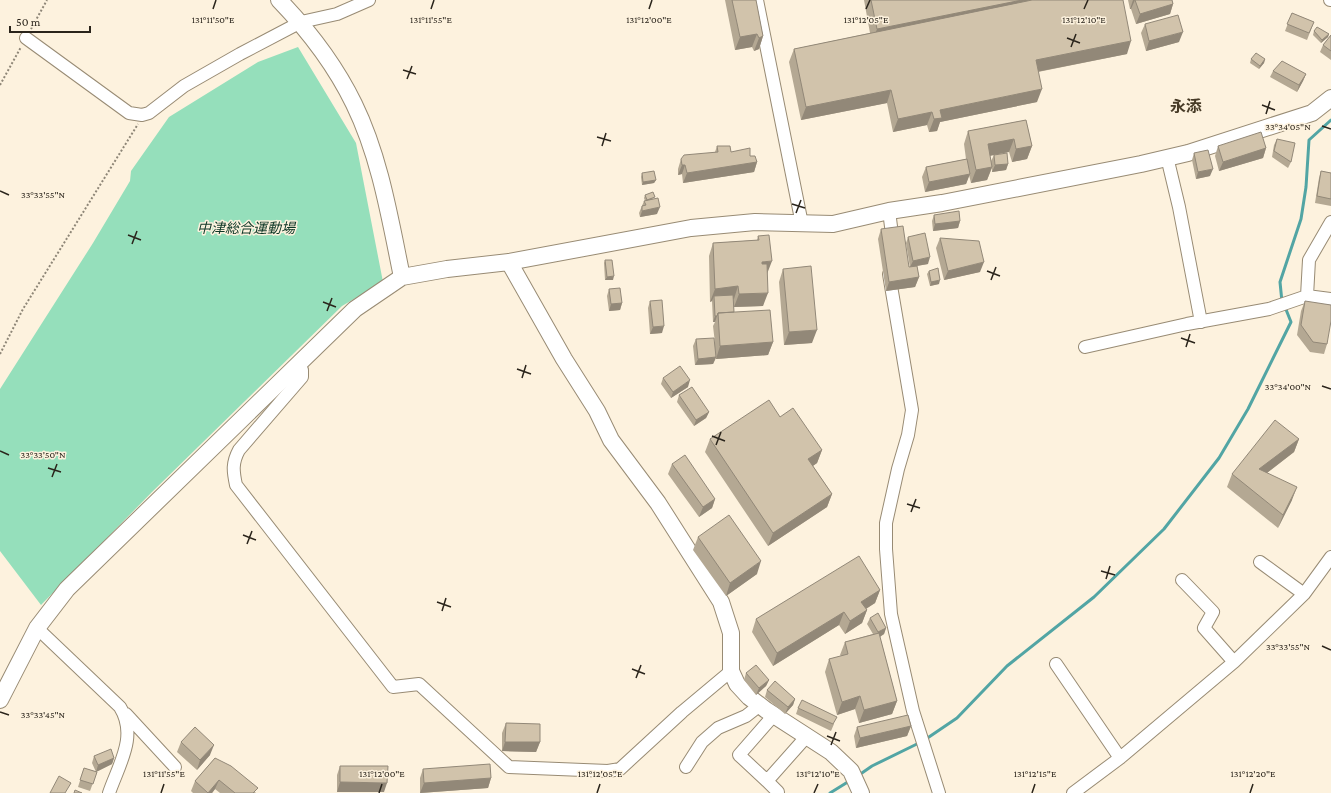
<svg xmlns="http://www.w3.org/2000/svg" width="1331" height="793" viewBox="0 0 1331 793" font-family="'Crimson Pro','Noto Sans JP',serif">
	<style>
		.green { fill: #95dfbb }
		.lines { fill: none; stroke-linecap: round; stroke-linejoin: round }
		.stream { stroke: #52a5a4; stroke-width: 3 }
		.street-casing { stroke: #988b74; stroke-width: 14 }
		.secondary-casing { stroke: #988b74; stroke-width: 18 }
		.path { stroke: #8e8677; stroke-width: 2; stroke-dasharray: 2 2; stroke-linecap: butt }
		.street { stroke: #fff; stroke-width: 12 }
		.secondary { stroke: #fff; stroke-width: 16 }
		.wall { fill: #b4a893; fill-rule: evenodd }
		.shaded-wall { fill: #928878 }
		.building { fill: #d1c3ab; stroke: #928878 }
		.ticks { fill: none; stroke: #2a241b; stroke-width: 1.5 }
		.labels { text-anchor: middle; stroke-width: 3; stroke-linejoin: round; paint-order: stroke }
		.park-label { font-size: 14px; font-style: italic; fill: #0c3625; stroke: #fdf2de }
		.quarter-label { font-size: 16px; font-weight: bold; fill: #473b27; stroke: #fdf2de }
		.ticks-label { font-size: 10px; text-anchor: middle; fill: #2a241b; stroke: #fdf2de; stroke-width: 3; stroke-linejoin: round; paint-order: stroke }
	</style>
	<rect width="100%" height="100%" fill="#fdf2de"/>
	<path class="green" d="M298,47L356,143L383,282L342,306L152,492L41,605L0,551V389L93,243L130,181L131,171L169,117L258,62Z"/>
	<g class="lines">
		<path class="stream" d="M1282,302L1280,282L1301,219L1306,187L1309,140L1331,120
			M926,739L957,718L1007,666L1094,597L1164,529L1219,458L1248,409L1291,322L1285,307
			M859,775L872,766L921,742
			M830,793L851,780"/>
		<g class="street-casing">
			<path id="street" d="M757,0L802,224
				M1330,0H1331
				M26,38L129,113L142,115L149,113L184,86L240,54L301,22L337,14L369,0
				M1167,157L1179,207L1201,322
				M889,211L893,242
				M889,274L912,410L908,435L898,469L886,523V549L891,614L913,711L939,793
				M1307,296L1309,260L1331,222
				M1085,347L1187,324L1269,309L1307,296L1331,299
				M297,364L302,370V377L239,450C232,463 233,471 236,485L393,687L419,684L509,767L608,771L620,769L682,712L731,671
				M1260,562L1304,594
				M1182,580L1213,612L1204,628L1234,662
				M37,628L120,707C138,736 119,764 109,793
				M1056,664L1120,758
				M126,714L175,767
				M686,767L702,742L718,728L746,716L760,705
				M767,781L739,755L774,715
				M778,792L767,781L807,736
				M1073,793L1120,758L1234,662L1304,594L1331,557"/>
		</g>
		<g class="secondary-casing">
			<path id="secondary" d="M279,0C308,30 335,65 354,104C380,157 390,219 402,277
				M509,262L564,359L597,411L611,440L658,503L721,602L731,633V671L737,684L749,697L766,710L831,752L851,771L861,793
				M0,700L37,628L67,589L355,309L402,277L447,269L509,262L691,228L755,222L833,224L889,211L942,203L1141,164L1188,153L1312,113L1331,98"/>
		</g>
		<path class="path" d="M31,29L47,0
			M0,85L21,47
			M0,354L23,309L138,124"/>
		<use href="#street" class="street"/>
		<use href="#secondary" class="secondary"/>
	</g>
	<path class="wall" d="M725,0H756L763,36L759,49L754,51L752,47L735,50Z
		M864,0H1123L1127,54L1038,72L1037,102L940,122L937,131L929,132L927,125L893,132L887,103L801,120L789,62L794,49L870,33Z
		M1128,0H1172L1173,4L1170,14L1136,24L1131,9H1130Z
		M1292,13L1314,22L1307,40L1285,31Z
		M1145,24L1179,42L1146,51L1141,33Z
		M1314,31L1329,34L1328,37L1321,43L1313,35Z
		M1331,35V60L1320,52L1323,45Z
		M1251,59H1265L1264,63L1259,69L1250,63Z
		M1273,71L1306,74L1303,81L1297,92L1270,77Z
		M1026,120L1032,146L1027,159L1012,162L1009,152L998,154L1008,164L1006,170L992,172V168L987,180L971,183L969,175L966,184L925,192L922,177L926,167L966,159L964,144L968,131ZM994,155L991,161L992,167L990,156Z
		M1277,139L1291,162L1288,168L1272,157L1274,145Z
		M717,146L731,152L750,156L757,162L754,172L683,183L682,174L678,175V169L681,159L715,152Z
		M1218,146L1266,148L1263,158L1219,171L1215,156Z
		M1194,153L1210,176L1196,179L1192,160Z
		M1321,171L1331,173V206L1315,203L1319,178Z
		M642,173L656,180L654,183L642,185L641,177Z
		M645,195L654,199L657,214L640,217L639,213L644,201H645L644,198Z
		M934,215L960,221L958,228L933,231L932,221Z
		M881,229L909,267H910L906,243L908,237L928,264L917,266L919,277L915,287L886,291L878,239Z
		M758,236L767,274L763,306L734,307V299V312L773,342L768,355L716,359V358L713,364L695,365L693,346L696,339L715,343L713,326L715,322H713L712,301L710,302L709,256L713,243L757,240Z
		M940,238L980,272L944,280L936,248Z
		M605,260L613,280H605L604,263Z
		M783,269L812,343L784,345L779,282Z
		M929,271L939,284L930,286L927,274Z
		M609,289L622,303L620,310L609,311L607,296Z
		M650,301L662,333L650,334L648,308Z
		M1305,301L1327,344L1324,354L1310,352L1297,335L1301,311Z
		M663,378L688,387L671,398L661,384Z
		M679,395L709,412L706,418L694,426L677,402Z
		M780,417L822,450L817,463L813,466L832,494L827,507L768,546L705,452L710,439Z
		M1299,439L1294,452L1267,473L1292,500L1278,528L1227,487L1232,474Z
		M672,464L715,499L712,508L699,517L668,474Z
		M698,537L757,574L726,596L693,550Z
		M880,590L875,603L866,609L867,610L862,623L845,634L839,625L773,666L752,632L756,619Z
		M870,618L886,628L884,634L880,637L897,701L892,714L859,723L855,709L837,715L825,672L829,659L841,656L840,655L845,642L873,634L867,624Z
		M746,673L769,680L766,686L756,695L744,680Z
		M767,690L795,699L793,705L785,714L765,697Z
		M798,708L834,724L831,731L796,714Z
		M506,723L540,742L536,752L502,751V733Z
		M911,726L907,736L856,748L854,736L857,727Z
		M181,742L210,755L197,770L177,752Z
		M94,756L114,758L112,764L96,772L92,763Z
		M215,758L256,793H220L215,789L212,793H193L191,791L195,781Z
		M340,766L384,792H337V775Z
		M84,768L97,772L90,791L78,787Z
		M423,769L491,778L488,788L420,793V778Z"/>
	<path class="shaded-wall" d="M1022,0H1082L872,42L877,29Z
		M1133,0H1135L1131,9H1130Z
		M1173,4L1170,14L1136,24L1140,14Z
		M1183,32L1179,42L1146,51L1149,41Z
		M757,34L752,47L735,50L740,37Z
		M1329,34L1328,37L1321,43L1322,40Z
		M763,36L759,49L754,51L759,38Z
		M1131,41L1127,54L1031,73L1036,60Z
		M1265,59L1264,63L1259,69L1260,66Z
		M1306,74L1303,81L1297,92L1299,85Z
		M1042,89L1037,102L940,122L937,131L929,132L934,119L940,110Z
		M891,90L887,103L801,120L806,107Z
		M932,112L927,125L893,132L898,119Z
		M1014,139L1009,152L983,157L988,144Z
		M1032,146L1027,159L1012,162L1016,149Z
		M1266,148L1263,158L1219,171L1223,162Z
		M757,162L754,172L683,183L687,173Z
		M1008,164L1006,170L992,172L995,165Z
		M682,165H685L682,174L678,175Z
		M992,167L987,180L971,183L976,170Z
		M1213,169L1210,176L1196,179L1198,172Z
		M970,174L966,184L925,192L929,182Z
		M656,180L654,183L642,185L643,182Z
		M660,207L657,214L640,217L642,211Z
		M960,221L958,228L933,231L935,224Z
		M930,257L928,264L910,267L913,261Z
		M772,261L767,274L757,275L762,262Z
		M984,262L980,272L944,280L948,271Z
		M614,276L613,280H605L607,277Z
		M919,277L915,287L886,291L889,282Z
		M940,280L939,284L930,286L931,282Z
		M738,286L734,299L714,296L712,301L710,302L715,289Z
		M768,293L763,306L734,307L739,294Z
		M622,303L620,310L609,311L611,304Z
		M715,316H717L715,322H713Z
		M664,326L662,333L650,334L653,327Z
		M817,330L812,343L784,345L789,332Z
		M773,342L768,355L716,359L720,346Z
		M716,357L713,364L695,365L698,359Z
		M690,380L688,387L671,398L673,392Z
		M709,412L706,418L694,426L696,420Z
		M1299,439L1294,452L1255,482L1259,469Z
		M822,450L817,463L804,472L808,459Z
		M1297,487L1292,500L1278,528L1283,515Z
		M832,494L827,507L768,546L773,533Z
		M715,499L712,508L699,517L703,507Z
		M761,561L757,574L726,596L730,583Z
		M880,590L875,603L856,615L861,602Z
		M867,610L862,623L845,634L850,621Z
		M844,612L839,625L773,666L777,653Z
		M886,628L884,634L876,639L878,632Z
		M769,680L766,686L756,695L759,688Z
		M860,696L855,709L837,715L842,702Z
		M795,699L793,705L785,714L788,707Z
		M897,701L892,714L859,723L864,710Z
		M911,726L907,736L856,748L860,738Z
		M505,742H540L536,752L502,751Z
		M214,745L210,755L197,770L200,760Z
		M114,758L112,764L96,772L98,765Z
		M491,778L488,788L420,793L424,783Z
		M219,780L215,789L212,793H208Z
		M340,782L387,783L384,792H337Z"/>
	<path class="building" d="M732,0H756L763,36L759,38L757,34L740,37Z
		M871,0H1022L877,29Z
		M1032,0H1123L1131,41L1036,60L1042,89L940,110L942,118L934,119L932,112L898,119L891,90L806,107L794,49Z
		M1135,0H1172L1173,4L1140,14Z
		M1292,13L1314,22L1309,33L1287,24Z
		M1178,15L1183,32L1149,41L1145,24Z
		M1317,27L1329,34L1322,40L1314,31Z
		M1331,35V51L1323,45Z
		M1256,53L1265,59L1260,66L1251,59Z
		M1282,61L1306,74L1299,85L1273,71Z
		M1026,120L1032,146L1016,149L1014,139L988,144L992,167L976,170L968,131Z
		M1261,132L1266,148L1223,162L1218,146Z
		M1277,139L1295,143L1291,162L1274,151Z
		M717,146H730L731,152L750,148V156H755L757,162L687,173L685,165H682L681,159L684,155L718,152Z
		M1208,150L1213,169L1198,172L1194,153Z
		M1007,153L1008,164L995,165L994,155Z
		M967,159L970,174L929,182L926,167Z
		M654,171L656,180L643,182L642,173Z
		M1321,171L1331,173V199L1317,196Z
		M653,192L655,197L647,200L645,195Z
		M658,198L660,207L642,211V206L646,205L644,201Z
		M959,211L960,221L935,224L934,215Z
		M903,226L909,267L917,266L919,277L889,282L881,229Z
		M925,233L930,257L913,261L908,237Z
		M769,235L772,261L762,262V264H767L768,293L739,294L738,286L715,289L713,243L759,240L758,236Z
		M940,238L979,241L984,262L948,271Z
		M605,260H612L614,276L607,277Z
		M811,266L817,330L789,332L783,269Z
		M938,268L940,280L931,282L929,271Z
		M620,288L622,303L611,304L609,289Z
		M733,295L734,312L718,313L717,316H715L714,296Z
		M662,300L664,326L653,327L650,301Z
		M1305,301L1331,305V321L1327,344L1313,342L1301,325Z
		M770,310L773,342L720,346L718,313Z
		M714,338L716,357L698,359L696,339Z
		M680,366L690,380L673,392L663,378Z
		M692,387L709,412L696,420L679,395Z
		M769,400L780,417L793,408L822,450L808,459L832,494L773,533L710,439Z
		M1275,420L1299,439L1259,469L1297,487L1283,515L1232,474Z
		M685,455L715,499L703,507L672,464Z
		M729,515L761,561L730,583L698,537Z
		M859,556L880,590L861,602L867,610L850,621L844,612L777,653L756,619Z
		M878,613L886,628L878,632L870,618Z
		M879,633L897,701L864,710L860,696L842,702L829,659L848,654L845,642Z
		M756,665L769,680L759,688L746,673Z
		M775,681L795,699L788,707L767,690Z
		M802,700L837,717L833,724L798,708Z
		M908,715L911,726L860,738L857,727Z
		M506,723L540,724V742H505Z
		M195,727L214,745L200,760L181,742Z
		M111,749L114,758L98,765L94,756Z
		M215,758L231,766L258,788L253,793H235L219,780L208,793L195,781Z
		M490,764L491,778L424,783L423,769Z
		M340,766H388L387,783L340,782Z
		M84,768L97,772L93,784L80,780Z
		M59,776L71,783L65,793H50Z
		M75,790L82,793H74Z"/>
	<path class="ticks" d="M213,9L216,0M431,9L434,0M649,9L652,0M866,9L870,0M1084,9L1088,0M1067,38L1080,43M1071,47L1076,34M403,70L416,74M407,79L412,66M1262,105L1275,110M1266,114L1270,101M1322,126L1331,129M597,137L611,141M602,146L606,133M0,191L9,195M792,204L805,208M796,213L801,200M128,235L141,240M132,244L137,231M987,271L1000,276M991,280L996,267M323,302L336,307M327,311L332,298M1181,338L1195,343M1186,347L1190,334M517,369L531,374M522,378L526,365M1322,386L1331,389M712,436L725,441M716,445L721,432M0,451L9,455M48,468L61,472M52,477L57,464M907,504L920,508M911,512L916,499M243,535L256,540M247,544L252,531M1101,571L1115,575M1106,579L1110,566M437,602L451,607M442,611L446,598M1322,646L1331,650M632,669L645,674M636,678L641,665M0,712L9,715M827,736L840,741M831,745L836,732M161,793L164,784M379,793L382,784M597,793L600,784M814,793L818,784M1032,793L1035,784M1250,793L1253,784"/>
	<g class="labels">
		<g class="park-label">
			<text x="246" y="233">中津総合運動場</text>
		</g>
		<g class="quarter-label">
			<text x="1186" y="112">永添</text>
		</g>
	</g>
	<g class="ticks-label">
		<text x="431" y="23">131°11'55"E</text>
		<text x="649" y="23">131°12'00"E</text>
		<text x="866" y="23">131°12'05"E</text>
		<text x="1084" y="23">131°12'10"E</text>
		<text x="213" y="23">131°11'50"E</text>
		<text x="1288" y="130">33°34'05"N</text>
		<text x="43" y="198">33°33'55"N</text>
		<text x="1288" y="390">33°34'00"N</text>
		<text x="43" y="458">33°33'50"N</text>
		<text x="1288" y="650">33°33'55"N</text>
		<text x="43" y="718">33°33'45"N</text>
		<text x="164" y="777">131°11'55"E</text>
		<text x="382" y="777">131°12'00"E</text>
		<text x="600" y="777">131°12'05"E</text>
		<text x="818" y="777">131°12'10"E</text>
		<text x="1035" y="777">131°12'15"E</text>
		<text x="1253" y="777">131°12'20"E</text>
	</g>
	<path d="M10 26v6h80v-6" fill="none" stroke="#2a241b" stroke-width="2"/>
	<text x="16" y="26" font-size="12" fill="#2a241b" stroke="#fdf2de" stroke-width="3" paint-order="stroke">50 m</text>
</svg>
